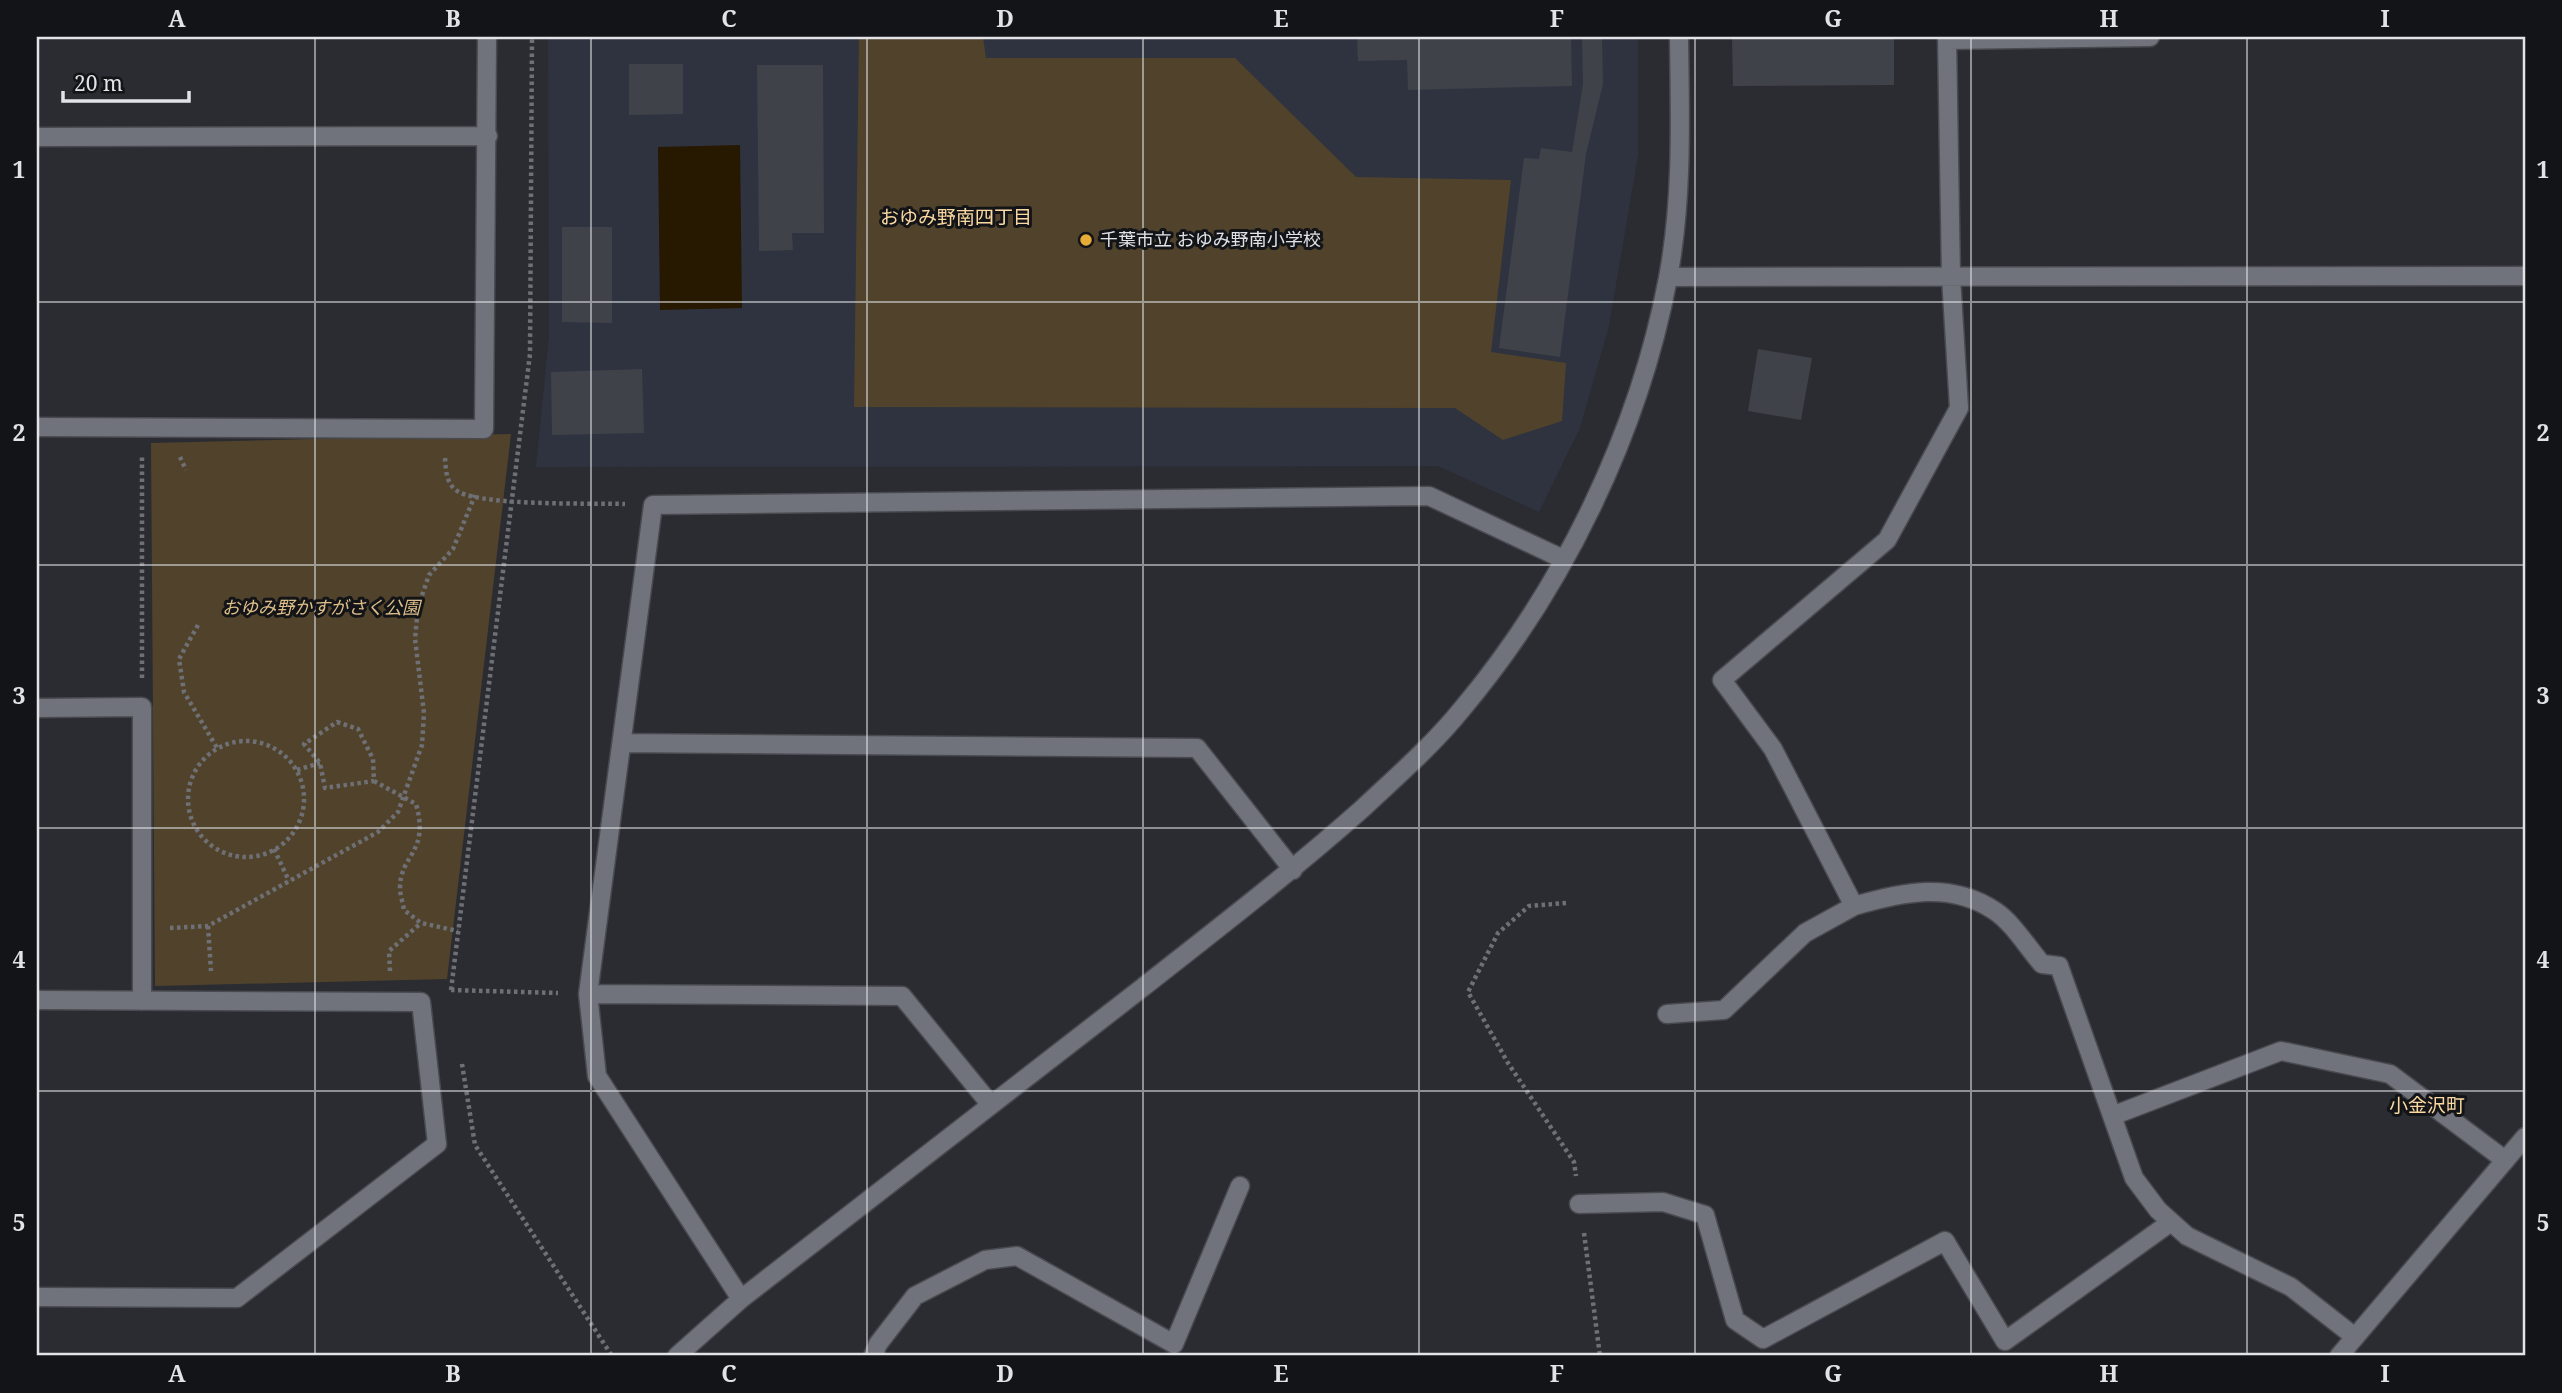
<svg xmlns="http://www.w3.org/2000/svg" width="2562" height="1393" viewBox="0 0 2562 1393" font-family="'Noto Serif','Noto Sans JP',serif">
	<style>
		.built { fill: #2e333f }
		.green { fill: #51432b }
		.water { fill: #271800 }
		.building { fill: #404249 }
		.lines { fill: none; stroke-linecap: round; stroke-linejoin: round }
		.minor-casing { stroke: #484a4f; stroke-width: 21 }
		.tertiary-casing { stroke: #484a4f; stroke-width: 21 }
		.path { stroke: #6e7075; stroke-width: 4.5; stroke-dasharray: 3.5 3.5; stroke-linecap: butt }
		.minor { stroke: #70737b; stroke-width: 18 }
		.tertiary { stroke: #70737b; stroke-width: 18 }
		.grid { fill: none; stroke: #e1e3e7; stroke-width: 2; stroke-opacity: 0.55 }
		.poi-dot { fill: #e7ac36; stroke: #131417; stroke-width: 2.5 }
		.labels { text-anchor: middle; stroke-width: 6; stroke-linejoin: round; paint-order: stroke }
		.poi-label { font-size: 18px; fill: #e1e3e7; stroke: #131417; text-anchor: start }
		.park-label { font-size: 18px; font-style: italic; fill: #ddbe89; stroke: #131417 }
		.neighbourhood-label { font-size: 19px; fill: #fad8a1; stroke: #131417 }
		.neatline { fill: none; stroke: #e1e3e7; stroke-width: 2.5 }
		.grid-label { font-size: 23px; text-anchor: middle; font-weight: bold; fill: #e1e3e7 }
	</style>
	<rect width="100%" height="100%" fill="#2a2c32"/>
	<path class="built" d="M548,37H1638V155L1609,326L1580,428L1539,512L1438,466L536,467L549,336Z"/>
	<path class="green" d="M859,37H983L986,58H1235L1356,177L1511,180L1491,352L1566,363L1562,421L1503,440L1455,408L854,407Z
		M511,434L447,979L155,986L151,443Z"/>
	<path class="water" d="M740,145L742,308L660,310L658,147Z"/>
	<path class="building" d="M1357,37H1571L1572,86L1408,90L1407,60L1358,61Z
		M1582,37H1602L1603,84L1586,154L1560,357L1499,348L1524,158L1539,159L1541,148L1572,152L1583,84Z
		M1732,37H1894V85L1733,86Z
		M629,64H683V114L629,115Z
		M757,65H823L824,233H792L793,250L759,251Z
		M562,227H612V323L562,322Z
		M1758,349L1812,358L1801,420L1748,411Z
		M642,369L644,433L552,435L551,372Z"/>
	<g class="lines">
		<g class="minor-casing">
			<path id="minor" d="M1947,40L2150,37
				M37,137L488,136
				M1668,277L2525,276
				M37,427L484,429L487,37
				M37,708L142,707V1001
				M622,743L1197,748L1293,870
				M1854,906C1902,892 1951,881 1995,911C2013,923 2028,948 2042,964L2059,966L2134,1178L2158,1210L2187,1236L2291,1287L2355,1337
				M588,994L902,996L991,1105
				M37,1000L421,1002L437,1144L237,1298L37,1297
				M1667,1014L1724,1010L1805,933L1854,906L1773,749L1722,680L1887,540L1959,408L1951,277L1947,37
				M2112,1116L2281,1051L2390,1074L2505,1160
				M1579,1204L1663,1202L1705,1215L1735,1320L1763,1339L1945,1241L2005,1341L2171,1222
				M741,1299L597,1076L588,994L653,505L1429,496L1563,559
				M677,1356L741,1299C875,1195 1009,1092 1142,988C1217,929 1291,872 1362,809C1396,777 1432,746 1462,709C1563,589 1639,432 1668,278C1683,198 1680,117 1679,37
				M873,1356L878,1344L915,1296L985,1260L1017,1256L1174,1344L1240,1186"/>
		</g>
		<g class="tertiary-casing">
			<path id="tertiary" d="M2339,1356L2525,1137"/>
		</g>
		<path class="path" d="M180,457L186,470
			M445,458C446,471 446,485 459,492C486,506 590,503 625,504
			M198,625L179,659L184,692L217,748
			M142,678V456
			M337,722L358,729L373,759L374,781L325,788L320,763L304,744Z
			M188 799a58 58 0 1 1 116 0a58 58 0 1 1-116 0Z
			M297,770L320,763
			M374,781L416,804C430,853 400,854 400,888C400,895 403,903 404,910L421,923L458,931
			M274,849L289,881
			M1566,903L1529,906L1498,933L1468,992L1508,1063L1574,1162L1576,1176
			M208,926L211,971
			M170,928L208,926L378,832L398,812L422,745L424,713L415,639L418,607L429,575L453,549L475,495
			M390,971L389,951L421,923
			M451,990L530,354L532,37
			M451,990L558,993
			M462,1064L475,1145L612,1356
			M1584,1233L1600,1356"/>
		<use href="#minor" class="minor"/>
		<use href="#tertiary" class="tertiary"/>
	</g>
	<path class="grid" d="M315,37V1356M591,37V1356M867,37V1356M1143,37V1356M1419,37V1356M1695,37V1356M1971,37V1356M2247,37V1356M37,302H2525M37,565H2525M37,828H2525M37,1091H2525"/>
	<circle class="poi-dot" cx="1086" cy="240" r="7"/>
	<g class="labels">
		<g class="poi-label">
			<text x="1100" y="246">千葉市立 おゆみ野南小学校</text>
		</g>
		<g class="park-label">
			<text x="321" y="614">おゆみ野かすがさく公園</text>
		</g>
		<g class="neighbourhood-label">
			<text x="956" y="224">おゆみ野南四丁目</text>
			<text x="2427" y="1112">小金沢町</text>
		</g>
	</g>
	<rect width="2562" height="1393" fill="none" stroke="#131417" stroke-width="77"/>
	<path d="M63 91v10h126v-10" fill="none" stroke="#e1e3e7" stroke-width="3.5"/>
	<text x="74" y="91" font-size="21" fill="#e1e3e7" stroke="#131417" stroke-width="5" paint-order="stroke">20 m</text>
	<rect x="38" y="38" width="2486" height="1316" class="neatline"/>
	<g class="grid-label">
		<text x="177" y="27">A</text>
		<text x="453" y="27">B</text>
		<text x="729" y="27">C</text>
		<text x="1005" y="27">D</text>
		<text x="1281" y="27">E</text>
		<text x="1557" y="27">F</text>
		<text x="1833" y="27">G</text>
		<text x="2109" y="27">H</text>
		<text x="2385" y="27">I</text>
		<text x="19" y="178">1</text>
		<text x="2543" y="178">1</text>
		<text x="19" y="441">2</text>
		<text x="2543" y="441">2</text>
		<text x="19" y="704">3</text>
		<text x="2543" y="704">3</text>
		<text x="19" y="968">4</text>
		<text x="2543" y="968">4</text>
		<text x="19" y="1231">5</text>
		<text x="2543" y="1231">5</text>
		<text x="177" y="1382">A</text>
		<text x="453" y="1382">B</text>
		<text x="729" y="1382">C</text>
		<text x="1005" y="1382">D</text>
		<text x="1281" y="1382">E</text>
		<text x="1557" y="1382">F</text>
		<text x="1833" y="1382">G</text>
		<text x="2109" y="1382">H</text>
		<text x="2385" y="1382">I</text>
	</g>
</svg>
